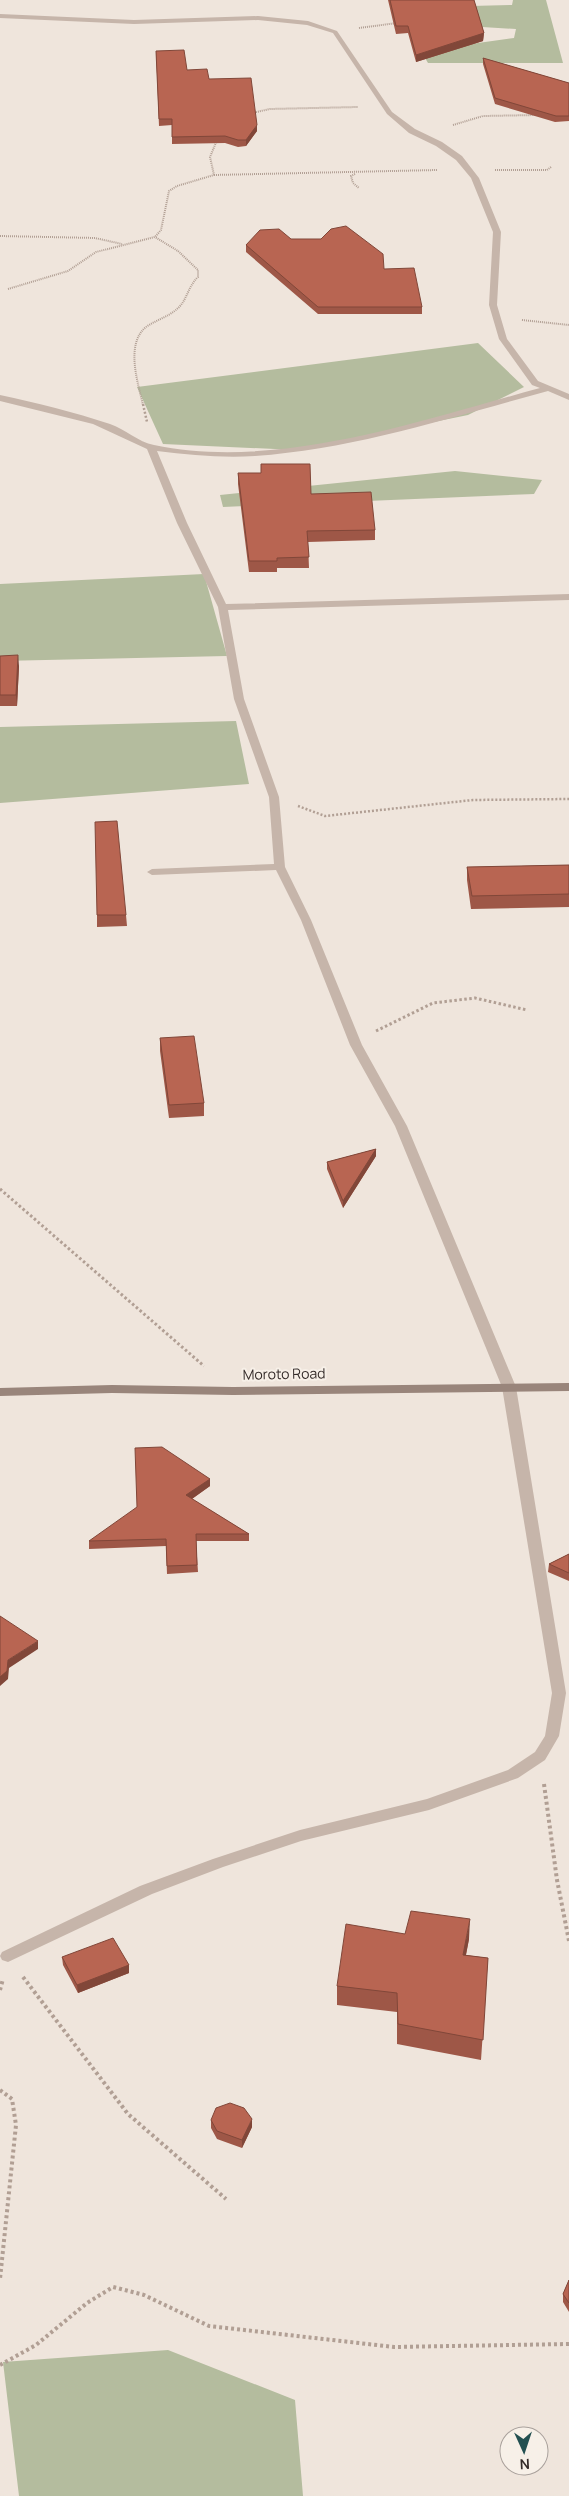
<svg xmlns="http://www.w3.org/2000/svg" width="569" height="2496" viewBox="0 0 569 2496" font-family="Manrope,sans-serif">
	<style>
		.green { fill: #b4bc9e }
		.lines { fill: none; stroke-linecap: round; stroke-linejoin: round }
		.path-far3 { stroke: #b19f94; stroke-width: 2; stroke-dasharray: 1 1; stroke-linecap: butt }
		.path-far2 { stroke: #b19f94; stroke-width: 2.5; stroke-dasharray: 2 2; stroke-linecap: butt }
		.path-far1 { stroke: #b19f94; stroke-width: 3; stroke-dasharray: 2.5 2.5; stroke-linecap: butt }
		.path { stroke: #b19f94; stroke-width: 4; stroke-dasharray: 3 3; stroke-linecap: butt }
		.street { fill: #c6b5aa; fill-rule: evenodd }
		.secondary { fill: #99857b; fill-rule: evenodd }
		.wall { fill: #9e5747 }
		.shaded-wall { fill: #814739 }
		.building { fill: #b86552; stroke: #814739 }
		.labels { text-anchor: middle; stroke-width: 4; stroke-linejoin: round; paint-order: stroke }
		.street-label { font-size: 14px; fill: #342b29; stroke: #f7f0e8 }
	</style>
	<rect width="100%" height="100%" fill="#efe5dc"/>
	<path class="green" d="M513,0H546L563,63H428L421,51L514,38L516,29L435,24L431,7L512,5Z
		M478,343L524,387L468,415L296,450L163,444L137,387Z
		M455,471L542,480L534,494L223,507L220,495Z
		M204,574L227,656L0,661V584Z
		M236,721L249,784L0,803V727Z
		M168,2350L295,2400L303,2496H19L3,2362Z"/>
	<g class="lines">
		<path class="path-far3" d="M359,28L397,23
			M252,113L270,109L358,107
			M453,125L483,116L537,115
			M495,170H547L551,167
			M355,174L351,176L353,183L359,188
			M214,175L437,170
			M0,236L95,238L122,244
			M8,289L68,271L96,252L155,237L161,230L169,191L177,186L214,175L210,157L217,140
			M522,320L569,325
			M143,405C138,383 125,344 146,327C156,320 168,317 177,309C187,301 188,286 198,277V270L178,251L155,237"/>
		<path class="path-far2" d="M143,404L147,422
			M298,806L325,816L473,800L569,799"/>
		<path class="path-far1" d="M376,1031L433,1003L475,998L527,1010
			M0,1189L204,1366"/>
		<path class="path" d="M544,1784L557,1880L569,1941
			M23,1977L128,2114L226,2199
			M0,1990L3,1979
			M0,2090L12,2099L16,2125L0,2279
			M0,2365L36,2345L87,2303L113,2287L144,2295L209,2326L394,2347L569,2344"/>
		<path class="street" d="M0,14L134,20L258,16L308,21L337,31L392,112L415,129L442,142L462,156L479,178L501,232L497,305L507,339L538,381L569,394V400L548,391C452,417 355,449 255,456C222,458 190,455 157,451L187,523L226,604L569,594V600L228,610L244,699L279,797L285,867L311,920L362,1045L407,1126L516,1387L566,1693L559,1736L545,1760L518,1778L429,1810L301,1841L223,1867L152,1894L8,1962L2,1960L0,1956L2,1952L140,1886L213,1859L300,1830L427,1799L508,1770L535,1752L545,1736L552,1693L502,1387L395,1126L350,1045L301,920L276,870L152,875L147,872L152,869L274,864L269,797L234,699L218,607L177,523L147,449L93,424L0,401V395C37,403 74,412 110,424C125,429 138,442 154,445C278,471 422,420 540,388L532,385L499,339L489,305L493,232L471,178L456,160L436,146L409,133L387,114L333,33L307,25L258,20L134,24L0,18Z"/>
		<path class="secondary" d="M569,1383V1391L233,1395L112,1393L0,1396V1388L112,1385L233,1387Z"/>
	</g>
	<path class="wall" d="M388,0H474L484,33L483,41L416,62L408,33L396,34Z
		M156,51L187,70L209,79L257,131L246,146L238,147L225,143L172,144V125L159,126Z
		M483,58L569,83V121L555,122L495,104L483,64Z
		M291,239L384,269L422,307V314H318L246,252V245Z
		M238,473L375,530V540L308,542L309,568H277V572H249L238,484Z
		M0,656L19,666L17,706H0Z
		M569,865V907L471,909L467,880V867Z
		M97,915H126L127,926L97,927Z
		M160,1038L204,1103V1116L169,1118L160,1051Z
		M376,1149V1156L343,1208L327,1169V1162Z
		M210,1479V1486L192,1499L249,1534V1541H196L198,1572L167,1574L166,1546L89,1549V1541Z
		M569,1554V1581L548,1572L549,1564Z
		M405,1934L469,1939L466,1955L488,1958L481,2060L397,2044V2012L337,2005V1986Z
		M62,1957L129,1965V1973L78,1993L63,1965Z
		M211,2120L252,2127L242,2148L217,2139L211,2128Z
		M569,2280V2312L563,2302V2294Z"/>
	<path class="shaded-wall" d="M484,33L483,41L416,62V55Z
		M257,125V131L246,146V140Z
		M18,655L19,666L17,706L16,695Z
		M376,1149V1156L343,1208V1201Z
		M210,1479V1486L186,1503V1495Z
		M38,1641V1649L9,1668L8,1679L0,1686V1677L8,1660Z
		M470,1919L469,1939L462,1974L463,1955Z
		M129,1965V1973L78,1993L77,1985Z
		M252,2119V2127L242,2148V2140Z"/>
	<path class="building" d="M390,0H474L484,33L416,55L408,26H396Z
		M184,50L187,70L207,69L209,79L251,78L257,125L246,140H238L225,136L172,137V119H159L156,51Z
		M483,58L569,83V116H556L495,98Z
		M346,226L383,254L384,269L414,268L422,307H318L246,245L260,230L279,229L291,239H321L331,229Z
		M261,464H310L311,494L371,492L375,530L307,531L309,557L277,558V561H249L238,473H261Z
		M18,655L16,695H0V656Z
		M117,821L126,915H97L95,822Z
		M569,865V894L472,896L467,867Z
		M194,1036L204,1103L169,1105L160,1038Z
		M376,1149L343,1201L327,1162Z
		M162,1447L210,1479L186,1495L249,1534H196L197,1565L167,1566L166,1539L89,1541L137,1507L135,1448Z
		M569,1554V1573L549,1564Z
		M0,1616L38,1641L8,1660L7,1671L0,1677Z
		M411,1911L470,1919L463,1955L488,1958L483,2040L398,2024L397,1993L337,1986L346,1924L405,1934Z
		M113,1938L129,1965L77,1985L62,1957Z
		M230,2103L244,2108L252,2119L242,2140L217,2131L211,2120L216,2108Z
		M569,2280V2303L563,2294Z"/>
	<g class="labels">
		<g class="street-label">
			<text transform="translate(284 1374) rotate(-1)" y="5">Moroto Road</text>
		</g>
	</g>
	<g transform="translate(524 2451) rotate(177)"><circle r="24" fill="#f7f0e8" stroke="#a9a19c"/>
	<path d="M0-4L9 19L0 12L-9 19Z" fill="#235051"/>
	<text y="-8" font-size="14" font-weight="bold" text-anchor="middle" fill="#342b29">N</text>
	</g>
</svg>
